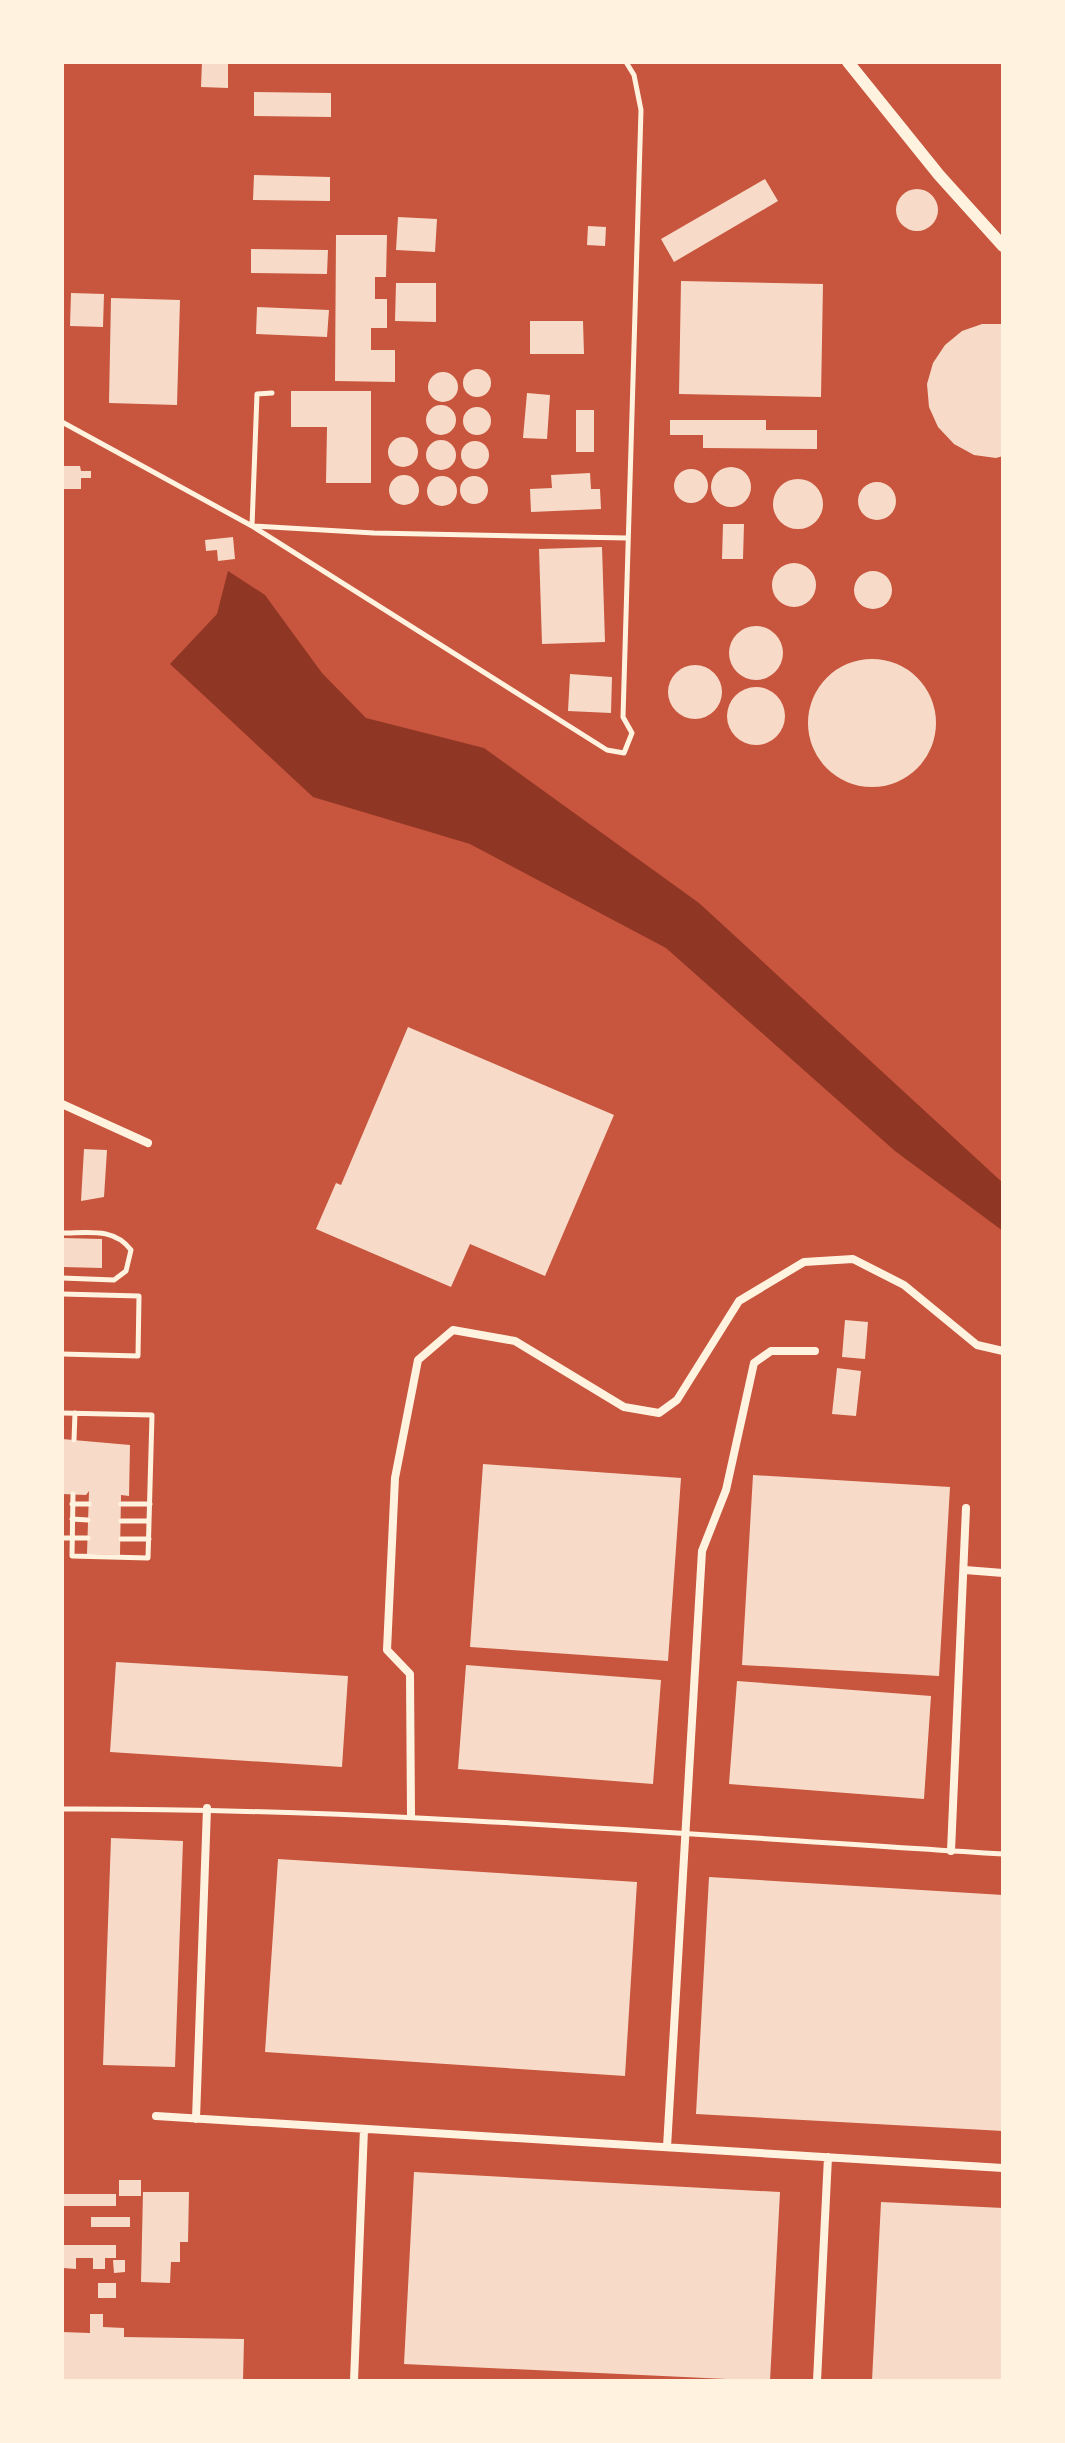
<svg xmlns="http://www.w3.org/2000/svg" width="1065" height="2443" viewBox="0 0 1065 2443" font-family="Inter,sans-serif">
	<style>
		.water { fill: #8f3625 }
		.building { fill: #f7dbc8 }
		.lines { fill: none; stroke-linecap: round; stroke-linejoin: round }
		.service { stroke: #fff3e0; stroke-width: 5 }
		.minor { stroke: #fff3e0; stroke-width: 8 }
		.tertiary { stroke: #fff3e0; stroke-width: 12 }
	</style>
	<rect width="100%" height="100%" fill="#c8553d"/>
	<path class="water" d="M228,571L265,595L322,673L366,718L484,748L699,903L1003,1183V1231L895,1151L666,948L470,844L313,797L170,664L217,614Z"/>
	<path class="building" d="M202,62H228V88L201,87Z
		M254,92L331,93V117L254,116Z
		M254,175L330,177V201L253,200Z
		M765,179L778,201L674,262L661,239Z
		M896 210a21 21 0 1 1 42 0a21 21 0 1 1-42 0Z
		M398,217L437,219L435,252L396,250Z
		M588,226L606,227L605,246L587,245Z
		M336,235H387L386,277H375V299H387V328H371V350H395V382L335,381Z
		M251,249L328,250L327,274L251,273Z
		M681,281L823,284L821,397L679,394Z
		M396,283H436V322L395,321Z
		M71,293L104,294L103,327L70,326Z
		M111,298L180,300L177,405L109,403Z
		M257,307L329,310L327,337L256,334Z
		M530,321H583L584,354H530Z
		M982,324H1003V456L996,458L974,455L954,444L938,427L929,407L927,384L933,363L945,345L962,331Z
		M463 383a14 14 0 1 1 28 0a14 14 0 1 1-28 0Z
		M428 387a15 15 0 1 1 30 0a15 15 0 1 1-30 0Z
		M291,391H371V483H326L327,427H291Z
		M527,393L550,395L547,439L523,438Z
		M426 420a15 15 0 1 1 30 0a15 15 0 1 1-30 0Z
		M463 421a14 14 0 1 1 28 0a14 14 0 1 1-28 0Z
		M576,410H594V452H576Z
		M670,420H766V430H817V449L703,448V435H670Z
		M388 452a15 15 0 1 1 30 0a15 15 0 1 1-30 0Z
		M426 455a15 15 0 1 1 30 0a15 15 0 1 1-30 0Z
		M461 455a14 14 0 1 1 28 0a14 14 0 1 1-28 0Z
		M62,466H80L81,471H91V478H81V489H62Z
		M711 487a20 20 0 1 1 40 0a20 20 0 1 1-40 0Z
		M674 486a17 17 0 1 1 34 0a17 17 0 1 1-34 0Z
		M590,473L591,489H600L601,509L531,512L530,489L552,488L551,475Z
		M389 490a15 15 0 1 1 30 0a15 15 0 1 1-30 0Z
		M427 491a15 15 0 1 1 30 0a15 15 0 1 1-30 0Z
		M460 490a14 14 0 1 1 28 0a14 14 0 1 1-28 0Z
		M773 504a25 25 0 1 1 50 0a25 25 0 1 1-50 0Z
		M858 501a19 19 0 1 1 38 0a19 19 0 1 1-38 0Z
		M723,524H744L743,559H722Z
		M233,537L235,559L218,561L217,550L206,551L205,540Z
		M602,547L605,642L542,644L539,549Z
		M772 585a22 22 0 1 1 44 0a22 22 0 1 1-44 0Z
		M854 590a19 19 0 1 1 38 0a19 19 0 1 1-38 0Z
		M729 653a27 27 0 1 1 54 0a27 27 0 1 1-54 0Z
		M808 723a64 64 0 1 1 128 0a64 64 0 1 1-128 0Z
		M668 692a27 27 0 1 1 54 0a27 27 0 1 1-54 0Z
		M570,674L612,677L611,713L568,711Z
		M727 716a29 29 0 1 1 58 0a29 29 0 1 1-58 0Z
		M408,1027L614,1115L545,1276L470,1244L451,1287L316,1229L336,1183L341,1185Z
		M84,1149L107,1150L104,1197L81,1201Z
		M62,1238L102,1239V1268L62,1267Z
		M845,1320L868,1322L865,1359L842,1357Z
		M837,1368L861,1371L856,1416L832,1414Z
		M62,1439L130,1445L129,1496L121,1495L120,1555L87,1554L89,1491L86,1495L62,1494Z
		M483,1464L681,1478L668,1661L470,1647Z
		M753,1475L950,1487L939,1676L742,1665Z
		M116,1662L348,1676L342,1767L110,1752Z
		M466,1665L661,1680L653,1784L458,1769Z
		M737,1681L931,1696L924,1799L729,1784Z
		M111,1838L183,1841L175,2067L103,2065Z
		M278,1859L637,1882L625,2076L265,2052Z
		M709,1877L1003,1895V2131L696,2114Z
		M414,2172L780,2192L770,2381L404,2364Z
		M119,2180H141V2196H119Z
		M143,2192H189L188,2242H180V2262H171L170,2283L141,2282Z
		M62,2194H116V2206H62Z
		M881,2202L1003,2208V2381H872Z
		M91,2217H130V2227H91Z
		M62,2245H116V2258H105V2269H93V2258H76V2269L63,2268Z
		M113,2260H125V2272L114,2273Z
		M98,2283H116V2298H98Z
		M90,2314H103V2327L124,2328V2337L244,2339L243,2381H62V2332L90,2333Z"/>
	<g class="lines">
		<path class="service" d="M272,393L257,394L252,526L607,750L624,753L632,733L623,717L641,110L634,75L626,62
			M62,422L252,526L374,533L627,538
			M62,1233C87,1233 114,1227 131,1250L126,1271L114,1280L62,1278
			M62,1294L139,1296L138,1356L62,1354
			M62,1413L152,1415L148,1558L72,1556L73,1494
			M74,1440L75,1413
			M72,1504H89
			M121,1504H150
			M72,1519L88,1520
			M121,1521H149
			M62,1538H88
			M121,1539H149
			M62,1809C376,1808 689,1835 1003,1854"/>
		<path class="minor" d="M62,1104L148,1143
			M965,1570L1003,1573
			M411,1816L410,1674L387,1650L395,1478L418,1360L453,1330L515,1341L624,1407L659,1413L677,1400L739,1301L804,1262L853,1259L904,1285L977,1345L1003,1351
			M951,1851L966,1508
			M156,2116L1003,2168
			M196,2119L207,1808
			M667,2147L702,1551L726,1490L754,1363L771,1351H815
			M354,2381L364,2129
			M817,2381L828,2157"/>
		<path class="tertiary" d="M848,62L939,175L1003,246"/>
	</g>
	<rect width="1065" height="2443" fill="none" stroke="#fff3e0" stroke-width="128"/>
</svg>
